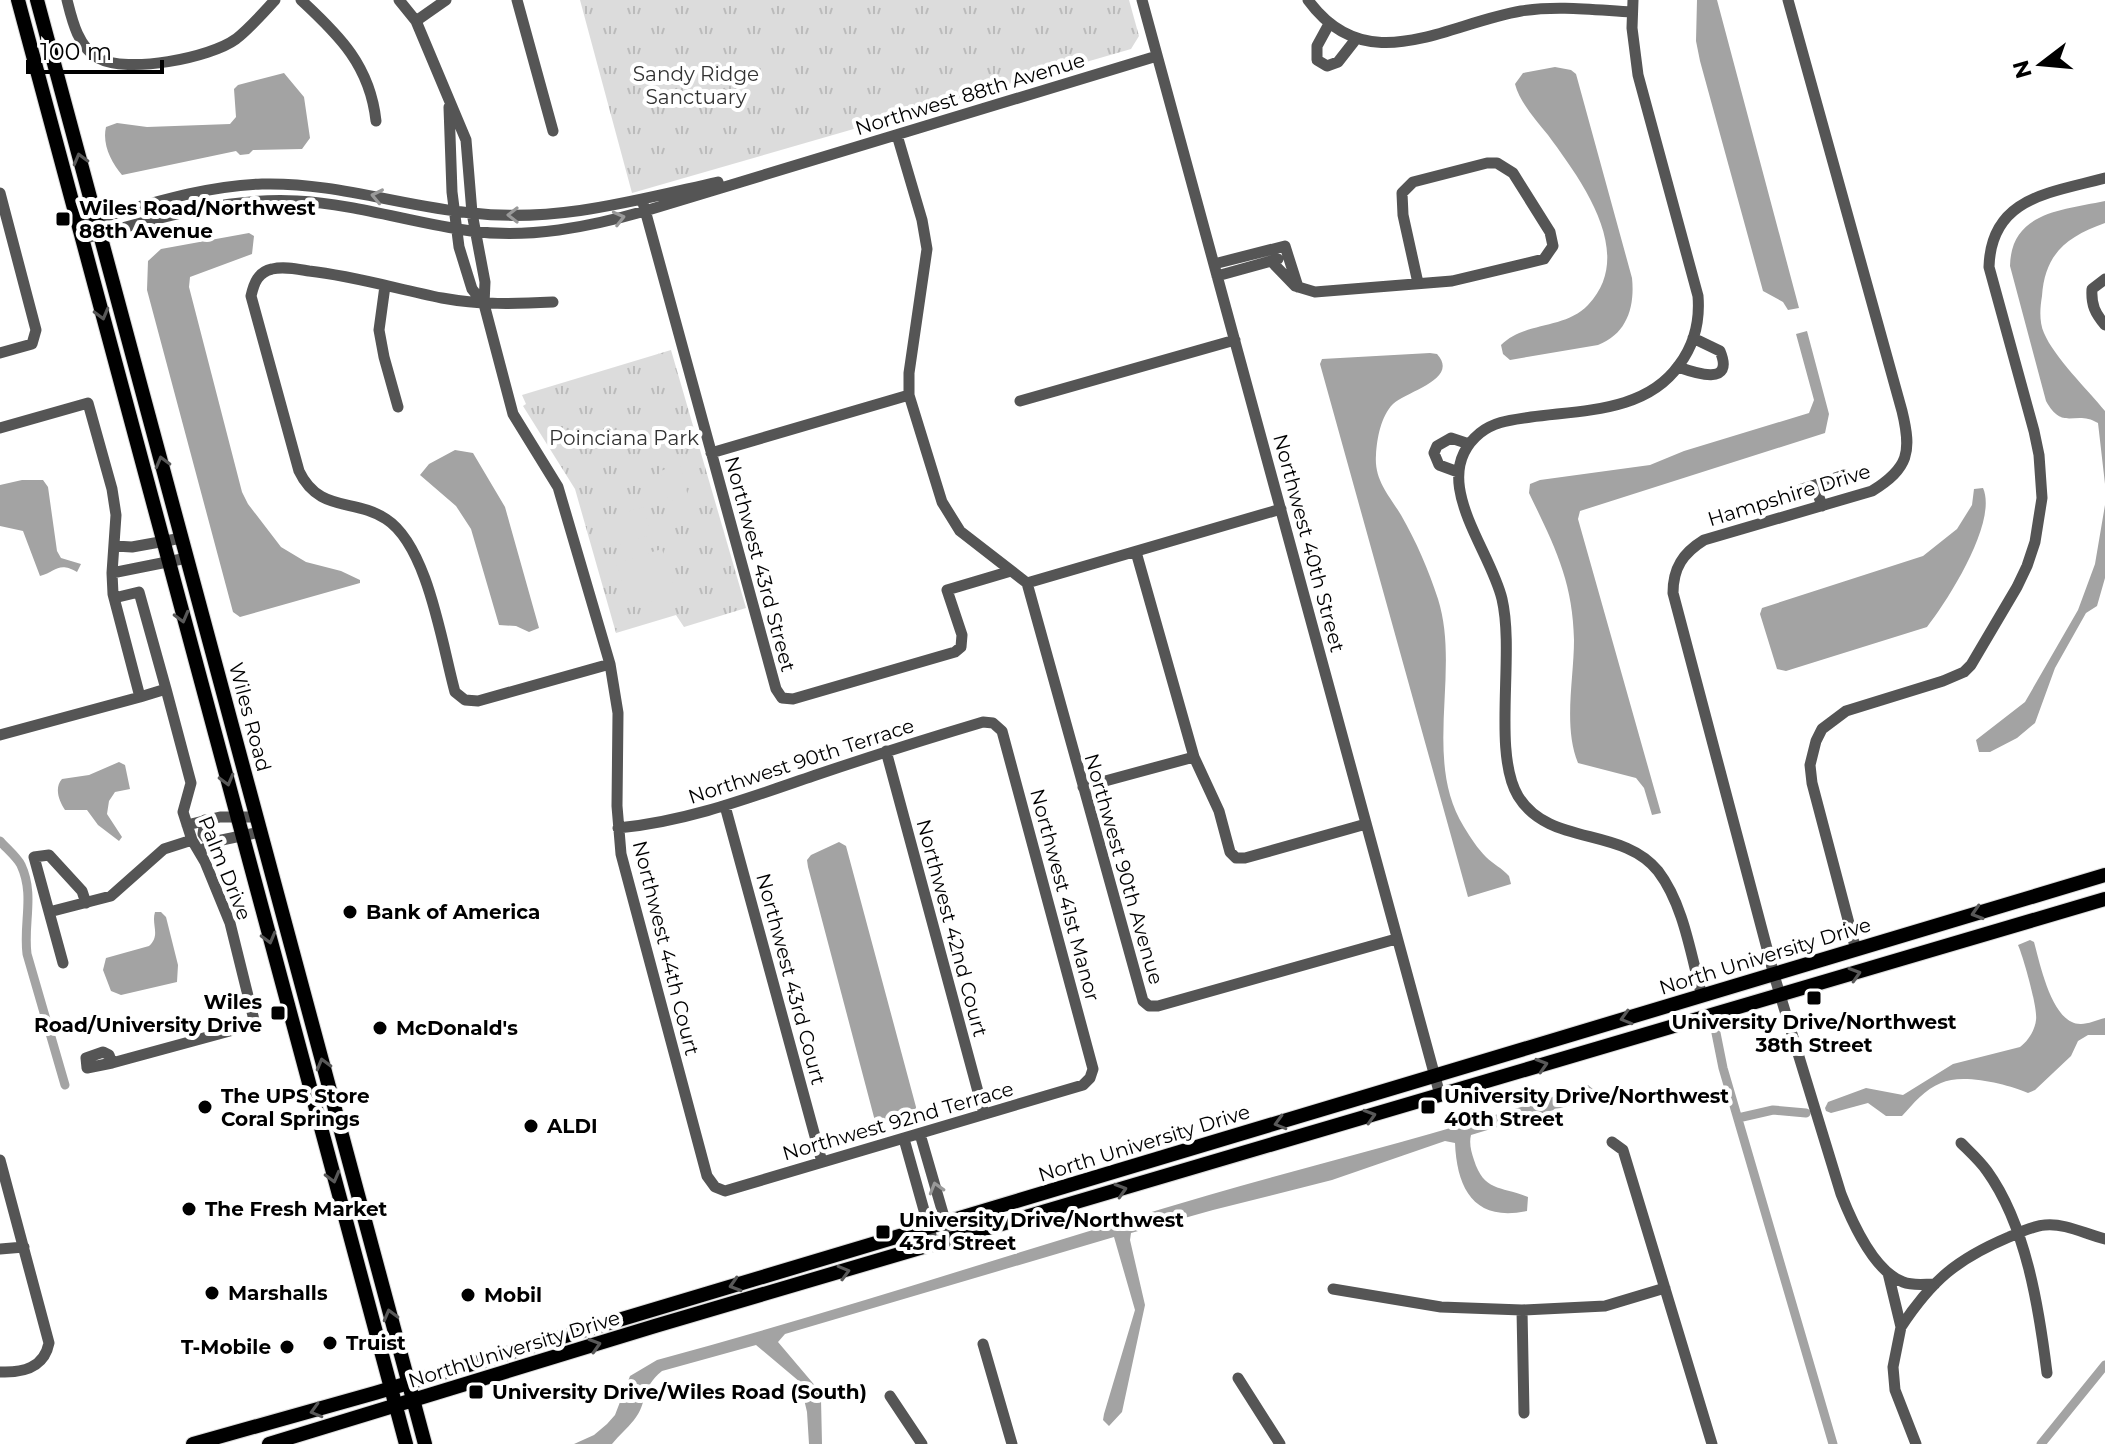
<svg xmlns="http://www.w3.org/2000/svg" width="2105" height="1444" viewBox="0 0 2105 1444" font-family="Montserrat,sans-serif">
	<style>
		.park { fill: url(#park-tufts) }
		.pitch { fill: #dcdcdc }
		.water { fill: #a3a3a3 }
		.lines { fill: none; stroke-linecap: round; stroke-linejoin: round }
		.canal { stroke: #a3a3a3; stroke-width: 9 }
		.major-casing { stroke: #dbdbdb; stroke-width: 16 }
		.minor { stroke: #555; stroke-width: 11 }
		.major { stroke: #000; stroke-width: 14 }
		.oneway { stroke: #595959 }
		.oneway2 { stroke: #999 }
		.poi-dot { fill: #000; stroke: #fff; stroke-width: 3 }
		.labels { text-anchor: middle; stroke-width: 8; stroke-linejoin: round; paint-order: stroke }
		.park-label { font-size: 20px; fill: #333; stroke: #fff }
		.street-label { font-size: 20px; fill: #000; stroke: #fff }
		.poi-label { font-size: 20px; font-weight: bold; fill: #000; stroke: #fff; text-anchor: start }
	</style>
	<defs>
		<pattern id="park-tufts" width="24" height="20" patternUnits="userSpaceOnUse" patternTransform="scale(2)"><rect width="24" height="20" fill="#dcdcdc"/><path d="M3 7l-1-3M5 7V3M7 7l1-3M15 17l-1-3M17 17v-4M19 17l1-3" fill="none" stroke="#bbb"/></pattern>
	</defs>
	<rect width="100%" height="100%" fill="#fff"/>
	<path class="park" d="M580,0H1129L1139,36L1131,49L632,193Z
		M671,350L746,608L684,627L676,615L616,633L575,489L523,406L526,404L522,395Z"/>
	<path class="pitch" d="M680,465L688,496L669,502L660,471Z
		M643,507L651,535L608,548L599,520Z
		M662,549L676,595L630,608L616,563Z"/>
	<path class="water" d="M1697,0H1717L1799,308L1788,310L1783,302L1763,291L1700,61L1696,41Z
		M1555,67L1571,70L1576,74L1632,278C1635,307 1627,334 1598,345L1510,360L1503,354L1501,345C1525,321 1564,330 1588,305C1637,254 1581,180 1548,135C1536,120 1520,103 1515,84L1523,73Z
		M284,73L304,97L310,138L302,149L253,150L249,154L240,155L236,151L122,175C111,162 102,144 106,127L117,123L147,127L230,124L236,117L234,89L238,85Z
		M2105,201V223C2066,237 2045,254 2042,296C2040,308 2039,322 2044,333C2054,357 2088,390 2105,411V484L2098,423C2075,409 2063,432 2046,401L2010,266C2011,212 2062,210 2105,201Z
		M249,233L254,236L252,254L190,277L189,287L242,492L248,504L281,547L306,562L341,571L360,580V583L240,617L233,612L147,290L148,261L161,249Z
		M1807,331L1829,414L1825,433L1580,511L1578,519L1661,813L1652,815L1644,788L1636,778L1578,763C1563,726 1574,679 1574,640C1573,581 1554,545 1529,493L1530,484L1540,480L1650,465L1684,451L1809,413L1814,400L1796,334Z
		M1430,353L1437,354C1460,379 1407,391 1393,404C1381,416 1377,438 1376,455C1374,480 1389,495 1401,515C1416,541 1429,571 1438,599C1461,672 1422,759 1464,827C1470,837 1478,849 1486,857C1493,864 1502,868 1509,876L1511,884L1468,897L1320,364L1322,359Z
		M455,450L473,453L505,507L539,628L529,632L516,626L499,625L471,529L456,506L420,475L429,464Z
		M22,480H43L48,487L57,551L61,558L81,564L77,572C58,561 56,572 40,576L23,531L0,526V485Z
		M1983,488C1998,522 1948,600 1927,627L1786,671L1777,669L1760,614L1762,608L1923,556L1957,529L1972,505L1974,489Z
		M2105,505V578L2097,606L2086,613L2055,668L2035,723L2017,738L1990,752H1979L1976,740L2025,702L2078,610L2095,564Z
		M119,762L125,765L130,789L115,792L109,801L107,814L122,837L119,841L98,825L87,810H65C59,801 54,788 62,779L89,775Z
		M839,842L846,846L916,1107V1113C905,1120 887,1128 875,1121L808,867L807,860L811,855Z
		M155,912H161L166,917L178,965L177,982L121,995L111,991L103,970L106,958L149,946C161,935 151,925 155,912Z
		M2030,940L2034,942C2040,963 2052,1025 2081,1024C2088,1024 2097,1020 2105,1018V1035H2088L2078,1041L2071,1056L2035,1090L2028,1093C2007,1084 1962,1073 1941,1083C1925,1089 1913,1104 1902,1116H1886L1868,1103L1831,1113L1826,1111L1825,1108L1828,1102L1866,1088L1903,1095L1953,1064L2020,1047C2028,1041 2035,1030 2036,1020C2038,1008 2023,956 2018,945Z
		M1588,1085L1594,1090L1590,1099L1471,1135C1469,1143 1471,1151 1474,1160C1484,1192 1501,1186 1528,1197L1527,1211C1475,1222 1457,1190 1455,1143L1445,1141L1332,1180L1213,1210L1131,1233L1130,1240L1145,1305L1122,1412L1109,1426L1103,1420L1104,1414L1135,1310L1114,1237L785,1334L778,1342L817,1388L821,1399L822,1444H809L807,1412L800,1382L756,1345L662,1371C640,1389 648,1403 634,1420C627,1429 619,1435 612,1444H574L594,1435L607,1424L615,1415L630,1376L657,1360C843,1310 1025,1249 1209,1195C1336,1158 1464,1128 1588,1085Z"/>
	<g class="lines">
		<path class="canal" d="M0,841C6,848 17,857 21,865C35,895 23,923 27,954L65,1085
			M1716,1033L1723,1068L1833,1444
			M1738,1118L1773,1110L1806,1113
			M2041,1444L2105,1365"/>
		<g class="major-casing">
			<path id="major" d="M18,0L406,1444
				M37,0L425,1444
				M193,1444L375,1393L2105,875
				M269,1444L655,1326L2105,899"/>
		</g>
		<path class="minor" d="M67,0C72,20 78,47 98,58C127,74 210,58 236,39C250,28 263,13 275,0
			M301,0C340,36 370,66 376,121
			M399,0L416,21L466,140L472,213L485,282L484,304L513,414L558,487L610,664L618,713L617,806L621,854L707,1176L715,1187L725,1191L1083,1085L1090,1078L1093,1069L1002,731L993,723L983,722C926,739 869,757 813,776C749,798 685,822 618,828
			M517,0L553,131
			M1142,0L1440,1095
			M1308,0C1367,81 1445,24 1521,11C1557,5 1596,10 1632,12
			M1633,0L1632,28L1638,75L1698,296C1700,321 1694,345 1679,365C1646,412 1582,410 1531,417C1512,420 1495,421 1480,433C1426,477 1490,548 1502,599C1515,655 1492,752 1518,796C1549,847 1622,826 1658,871C1684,905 1691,956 1702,996
			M1788,0L1902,411C1912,452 1909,468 1872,491L1704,540C1683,553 1673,568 1673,593L1774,975L1841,1194C1852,1222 1874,1271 1903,1282C1913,1286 1924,1284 1935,1284
			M416,21L446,0
			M1329,24L1317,46V60L1327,66L1338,62L1356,39
			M449,107L452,192L459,247L472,289L484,304
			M897,135L922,220L927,249L909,373V395L942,502L960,531L1027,583L1143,1001L1149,1006H1158L1396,939
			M0,193L36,330L32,344L0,353
			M642,199L776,689L782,698L793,699L955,652L961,647L962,635L947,590L1011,571
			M78,224C138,208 199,186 262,184C334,182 401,206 472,213C556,223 637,200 718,182
			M82,239C152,220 223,197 297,201C356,204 412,223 471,231C529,239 589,227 645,211L1157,56
			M1271,261L1295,286L1315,292L1452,281L1544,259L1553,246L1550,232L1513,173L1497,163H1487L1413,182L1402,193L1403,215L1418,283
			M1214,264L1285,246L1298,287
			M1217,276L1278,259
			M2105,279L2092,289C2091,305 2095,313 2105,325
			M385,286L379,330L384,357L398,407
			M553,302C515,304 480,305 442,298C397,289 354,276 309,271C297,269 284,266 272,269C258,272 254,283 251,296L299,471C319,513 354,498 386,519C428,546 442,645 455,692L465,700L478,701L610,664
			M1678,367C1695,373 1735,387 1720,351L1693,338
			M1020,401L1235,340
			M0,428L88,403L112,489L116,515L112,573L113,594L140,697L166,689L191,783L183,812L192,840L205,862L230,923L255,1024L112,1063L87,1068L86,1058L103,1052L109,1055L112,1063
			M711,453L909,395
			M1458,472L1439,465L1434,453L1437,446L1451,438L1469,444
			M1802,489L1815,485
			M1822,506L1815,485L1844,475
			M115,546L132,547L182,538
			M1136,552L1194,757L1219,811L1230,852L1236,858H1245L1366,824
			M112,573L187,558
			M1027,583L1281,509
			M114,598L139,592L166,689
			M0,735L140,697
			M886,751L984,1114
			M1083,787L1194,757
			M725,806L822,1162
			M205,820L203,834L206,838L217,841
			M187,825L220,817H256
			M199,852L217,841L260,832
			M49,912L111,896L164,849L192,840
			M1856,950L1812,783L1810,765L1816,741L1822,729L1846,711L1943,681L1964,672L1971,665L2017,587L2027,566L2035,542L2042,498L2039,455L2034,431L1989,267C1991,197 2050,193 2105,178
			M63,963L34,857L49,855L82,891L86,903
			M920,1134L951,1241
			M904,1139L934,1246
			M1612,1142L1623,1150L1712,1444
			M1961,1143C1970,1152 1980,1161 1987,1171C2026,1225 2039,1308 2047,1373
			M0,1160L49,1343C44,1368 23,1373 0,1372
			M0,1249L24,1247
			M1888,1273L1901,1327L1893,1367L1895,1390L1916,1444
			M1333,1289L1441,1307L1522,1310L1605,1306L1665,1288
			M1522,1310L1524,1413
			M1901,1327C1932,1280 1957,1259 2009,1237C2020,1232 2033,1226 2045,1225C2065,1223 2085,1234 2105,1239
			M983,1344L1012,1444
			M1238,1378L1280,1444
			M890,1396L922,1444"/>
		<use href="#major" class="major"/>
	</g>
	<defs><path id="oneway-chevron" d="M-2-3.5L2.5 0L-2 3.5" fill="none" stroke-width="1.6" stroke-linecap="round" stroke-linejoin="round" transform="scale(2)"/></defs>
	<g class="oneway">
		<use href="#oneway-chevron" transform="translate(80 159) rotate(-105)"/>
		<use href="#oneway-chevron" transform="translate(102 314) rotate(75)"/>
		<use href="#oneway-chevron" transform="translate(162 462) rotate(-105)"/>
		<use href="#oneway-chevron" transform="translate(182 617) rotate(75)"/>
		<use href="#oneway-chevron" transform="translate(227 780) rotate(75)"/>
		<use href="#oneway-chevron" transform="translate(1977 913) rotate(163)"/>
		<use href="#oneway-chevron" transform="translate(269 938) rotate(75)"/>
		<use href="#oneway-chevron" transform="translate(1855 974) rotate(-17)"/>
		<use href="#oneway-chevron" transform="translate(1626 1018) rotate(164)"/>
		<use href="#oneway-chevron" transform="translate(323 1064) rotate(-105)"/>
		<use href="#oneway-chevron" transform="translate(1542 1065) rotate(-17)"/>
		<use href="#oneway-chevron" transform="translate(1370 1116) rotate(-17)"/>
		<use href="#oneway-chevron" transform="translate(1280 1123) rotate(164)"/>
		<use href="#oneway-chevron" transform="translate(333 1177) rotate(75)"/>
		<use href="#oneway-chevron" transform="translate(1121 1190) rotate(-17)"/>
		<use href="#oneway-chevron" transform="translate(844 1272) rotate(-16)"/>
		<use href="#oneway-chevron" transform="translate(735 1285) rotate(163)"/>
		<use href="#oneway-chevron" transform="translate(390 1315) rotate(-105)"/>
		<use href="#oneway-chevron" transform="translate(595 1345) rotate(-17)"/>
		<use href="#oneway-chevron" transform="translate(316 1411) rotate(164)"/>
	</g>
	<g class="oneway2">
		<use href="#oneway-chevron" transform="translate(377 196) rotate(-168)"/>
		<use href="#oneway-chevron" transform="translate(513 215) rotate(-180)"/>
		<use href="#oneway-chevron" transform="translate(619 218) rotate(-14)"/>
		<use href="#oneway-chevron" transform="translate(936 1188) rotate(-106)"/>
	</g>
	<g class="poi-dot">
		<rect x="55" y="211" width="16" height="16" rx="4"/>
		<circle cx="350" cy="912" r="8"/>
		<rect x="1806" y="990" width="16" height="16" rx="4"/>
		<rect x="270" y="1005" width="16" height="16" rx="4"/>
		<circle cx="380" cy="1028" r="8"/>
		<circle cx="205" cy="1107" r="8"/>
		<rect x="1420" y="1099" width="16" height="16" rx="4"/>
		<circle cx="531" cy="1126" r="8"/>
		<circle cx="189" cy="1209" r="8"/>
		<rect x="875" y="1224" width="16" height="16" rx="4"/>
		<circle cx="212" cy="1293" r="8"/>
		<circle cx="468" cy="1295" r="8"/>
		<circle cx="330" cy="1343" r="8"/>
		<circle cx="287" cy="1347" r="8"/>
		<rect x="468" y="1384" width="16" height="16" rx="4"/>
	</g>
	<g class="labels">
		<g class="park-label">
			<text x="696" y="81">Sandy Ridge<tspan x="696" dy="23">Sanctuary</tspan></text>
			<text x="624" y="445">Poinciana Park</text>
		</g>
		<g class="street-label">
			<text transform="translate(970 94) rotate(-17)" y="7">Northwest 88th Avenue</text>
			<text transform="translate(1789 495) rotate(-17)" y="7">Hampshire Drive</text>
			<text transform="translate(1309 543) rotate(75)" y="7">Northwest 40th Street</text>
			<text transform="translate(760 564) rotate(75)" y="7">Northwest 43rd Street</text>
			<text transform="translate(250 717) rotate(75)" y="7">Wiles Road</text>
			<text transform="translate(801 761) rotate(-18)" y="7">Northwest 90th Terrace</text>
			<text transform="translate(225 868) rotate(68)" y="7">Palm Drive</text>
			<text transform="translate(1124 869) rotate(74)" y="7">Northwest 90th Avenue</text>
			<text transform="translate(1065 895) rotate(75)" y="7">Northwest 41st Manor</text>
			<text transform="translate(952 928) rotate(75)" y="7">Northwest 42nd Court</text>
			<text transform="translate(666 948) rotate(76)" y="7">Northwest 44th Court</text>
			<text transform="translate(1765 956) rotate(-17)" y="7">North University Drive</text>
			<text transform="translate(791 979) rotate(75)" y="7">Northwest 43rd Court</text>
			<text transform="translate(898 1121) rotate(-16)" y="7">Northwest 92nd Terrace</text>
			<text transform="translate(1144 1143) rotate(-17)" y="7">North University Drive</text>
			<text transform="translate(514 1349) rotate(-17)" y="7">North University Drive</text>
		</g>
		<g class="poi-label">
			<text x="79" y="215">Wiles Road/Northwest<tspan x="79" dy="23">88th Avenue</tspan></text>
			<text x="366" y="919">Bank of America</text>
			<text x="262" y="1009" text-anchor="end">Wiles<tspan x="262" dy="23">Road/University Drive</tspan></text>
			<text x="1814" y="1029" text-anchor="middle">University Drive/Northwest<tspan x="1814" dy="23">38th Street</tspan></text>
			<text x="396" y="1035">McDonald's</text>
			<text x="221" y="1103">The UPS Store<tspan x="221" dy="23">Coral Springs</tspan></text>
			<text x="1444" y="1103">University Drive/Northwest<tspan x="1444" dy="23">40th Street</tspan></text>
			<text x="547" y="1133">ALDI</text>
			<text x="205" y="1216">The Fresh Market</text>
			<text x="899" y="1227">University Drive/Northwest<tspan x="899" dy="23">43rd Street</tspan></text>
			<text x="228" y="1300">Marshalls</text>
			<text x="484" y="1302">Mobil</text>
			<text x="346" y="1350">Truist</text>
			<text x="271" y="1354" text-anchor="end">T-Mobile</text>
			<text x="492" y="1399">University Drive/Wiles Road (South)</text>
		</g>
	</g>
	<g transform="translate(2041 64) rotate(254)" stroke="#ffffff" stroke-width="6" paint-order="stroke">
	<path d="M0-6L14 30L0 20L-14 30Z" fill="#000000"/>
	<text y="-12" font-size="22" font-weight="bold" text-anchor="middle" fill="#000000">N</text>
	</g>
	<path d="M28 60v12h134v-12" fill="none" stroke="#000000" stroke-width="4"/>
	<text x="40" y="60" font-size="24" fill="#000000" stroke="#ffffff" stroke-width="6" paint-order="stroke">100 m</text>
</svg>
